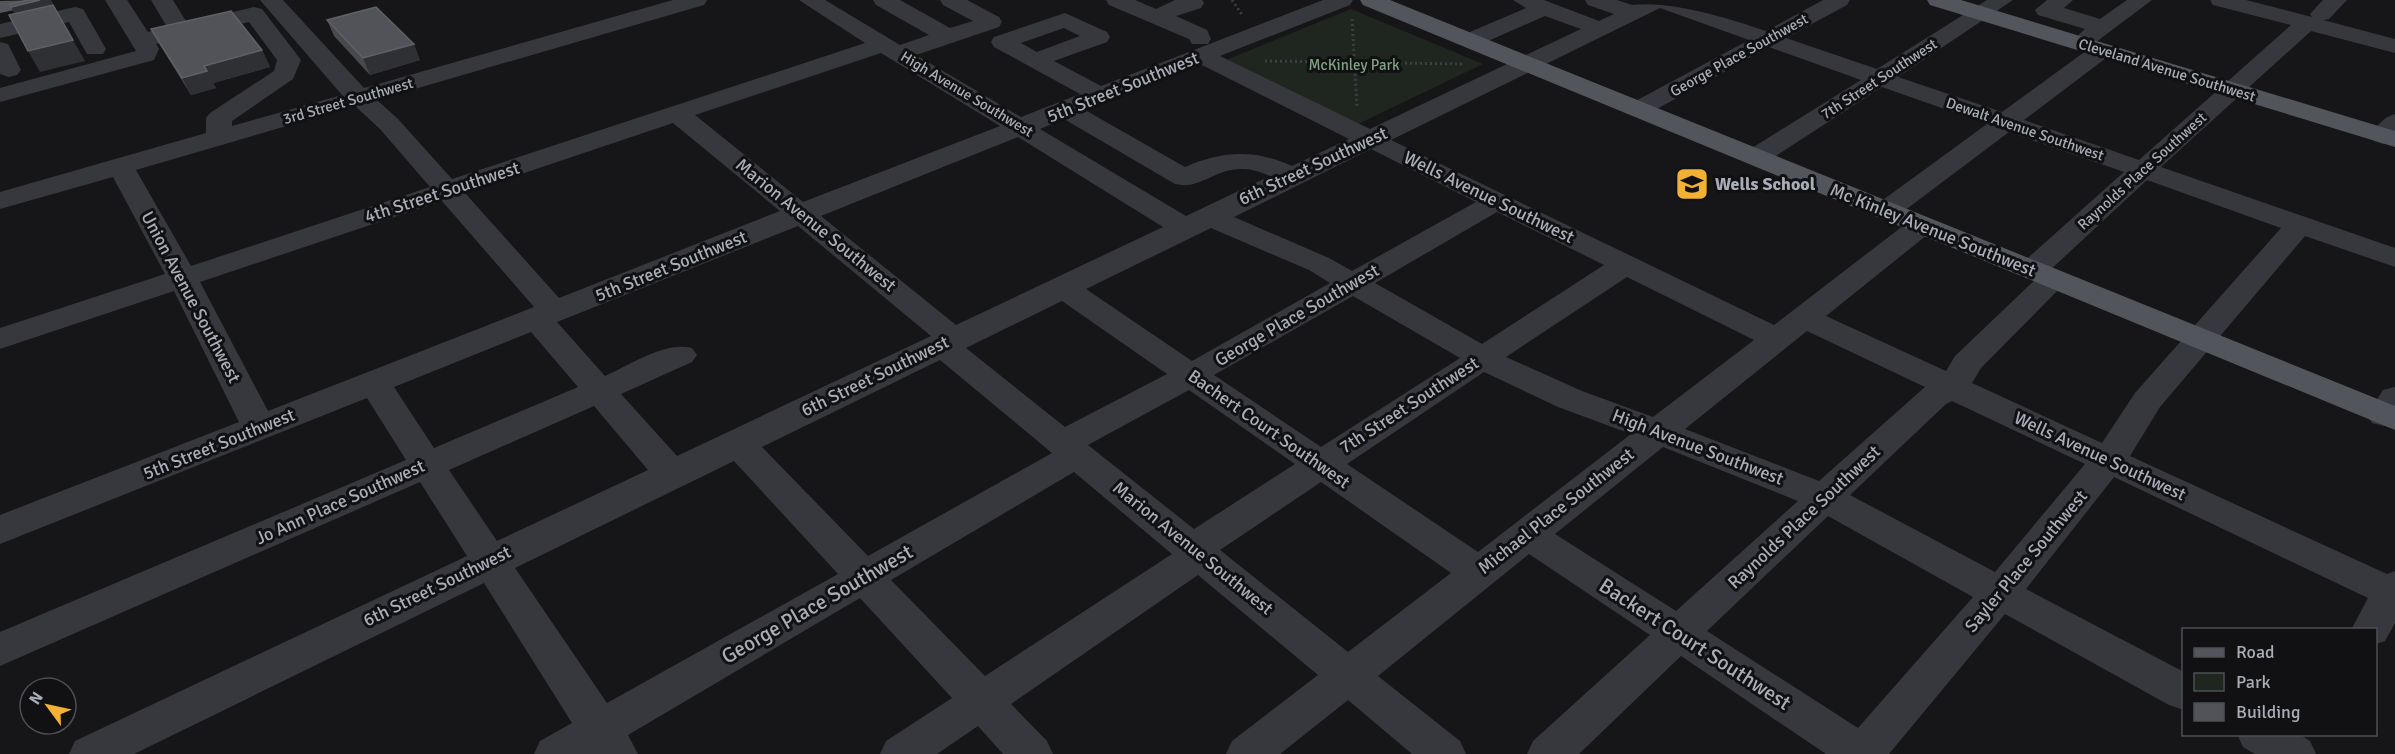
<svg xmlns="http://www.w3.org/2000/svg" width="2395" height="754" viewBox="0 0 2395 754" font-family="Signika,sans-serif">
	<style>
		.green { fill: #1e261f }
		.lines { fill: none; stroke-linecap: round; stroke-linejoin: round }
		.path { stroke: #3d3f44; stroke-width: 3; stroke-dasharray: 2 3; stroke-linecap: butt }
		.minor { fill: #37383d; fill-rule: evenodd }
		.major { fill: #53555c; fill-rule: evenodd }
		.wall { fill: #47494d }
		.shaded-wall { fill: #2f3033 }
		.building { fill: #525359; stroke: #5f6168; stroke-width: 1.5 }
		.labels { text-anchor: middle; stroke-width: 6; stroke-linejoin: round; paint-order: stroke }
		.far-street-label { font-size: 15px; fill: #a8adb8; stroke: #111113 }
		.far-park-label { font-size: 15px; fill: #7fa381; stroke: #111113 }
		.street-label { font-size: 18px; fill: #a8adb8; stroke: #111113 }
		.poi-label { font-size: 18px; font-weight: bold; fill: #a8adb8; stroke: #111113; text-anchor: start }
		.near-street-label { font-size: 21px; fill: #a8adb8; stroke: #111113 }
	</style>
	<rect width="100%" height="100%" fill="#161618"/>
	<path class="green" d="M1351,9L1483,64L1358,124L1226,60Z"/>
	<g class="lines">
		<path class="path" d="M1232,0L1243,16
			M1352,19L1357,107
			M1265,61L1465,64"/>
		<path class="minor" d="M105,0H127L148,32L167,27L151,0H173L187,23L254,7L262,9L301,60L293,79L232,121V126L342,95L260,0H283L364,88L673,0H707L704,5L377,100L398,119L452,179L865,43L799,0H825L900,45L929,35L876,5L873,0H900L950,28L973,21L943,5L940,0H967L999,17L1002,22L999,27L916,55L1021,117L1080,94L994,47L991,42L994,37L1065,13L1107,32L1110,37L1107,42L1054,61L1101,86L1323,0H1353L1350,5L1220,56L1370,129L1581,29L1545,16L1479,45H1463L1460,40L1463,35L1526,8L1513,0H1544L1599,21L1614,14L1588,5L1585,0H1617L1632,5C1670,0 1728,18 1766,31L1823,0H1850L1847,5L1786,38L1877,69L1987,0H2013L1898,77L2002,112L2094,45H2110L2113,50L2110,55L2024,120L2139,160L2291,25L2213,5L2210,0H2246L2312,17L2310,14L2323,0H2347L2329,19L2323,20L2395,39V53L2311,31L2161,167L2395,248V267L2305,236L2160,407L2130,456L2387,574L2395,571V623L2385,641L2376,644V630H2351L2368,598L2114,477L2026,589L2184,672V710L2169,705L2005,614L1889,754H1826L1681,656L1579,754H1527L1533,741L1650,635L1529,554L1378,676L1460,741L1466,754H1412L1348,700L1280,754H1226L1232,741L1318,675L1198,575L1011,704L1047,741L1053,754H1003L978,726L937,754H880L886,741L952,698L860,598L628,735L638,754H534L540,741L572,723L484,583L134,754H69L75,741L467,556L420,482L0,666V632L406,460L367,398L0,544V515L239,422L174,291L0,349V328L165,274L113,177L0,209V192L206,133V118L210,113L274,71L277,60L249,22L156,44L159,49L154,60L0,102V88L136,51ZM1660,8L1749,40L1630,104L1627,109L1630,114L1639,116L1648,114L1769,47L1861,80L1747,151L1743,157L1747,163L1756,165L1765,163L1882,87L1987,124L1876,205L1872,211L1876,217L1886,219L1896,217L2009,132L2124,172L2021,264L2017,270L2021,276L2038,277L1955,356L1946,371L1826,316L1932,231L1936,225L1932,219L1922,217L1912,219L1774,325L1391,140ZM1064,28L1080,36L1037,52L1021,43ZM881,53L1000,126L803,202L695,115ZM1200,64L1349,139L1292,166C1254,149 1222,151 1185,167L1085,110ZM355,106L380,129L430,187L191,266L136,170ZM1064,119L1175,184C1208,192 1221,154 1270,176L1186,216L1040,129ZM673,123L780,211L559,298L465,193ZM1018,137L1163,227L956,325L821,216ZM1371,149L1476,202L1352,271L1329,258L1234,217ZM2147,180L2281,228L2135,393L2102,443L1972,383L1981,368L2069,279L2065,273L2048,272ZM442,201L534,307L268,411L200,282ZM1497,212L1604,265L1482,344L1375,283ZM798,226L931,336L677,456L621,394L692,362L697,355L692,348C665,341 630,365 605,376L557,322ZM1211,228L1309,270L1330,283L1192,361L1086,289ZM1627,277L1754,340L1653,417L1582,391L1506,357ZM1353,296L1460,358L1321,447L1214,375ZM1062,301L1167,374L1065,427L966,348ZM1807,331L1925,387L1819,481L1685,429ZM531,332L578,387L434,448L394,387ZM940,360L1052,453L868,556L762,447ZM1484,372L1558,407L1631,434L1478,552L1347,464ZM1189,390L1295,464L1194,529L1088,445ZM1952,401L2085,464L1995,572L1850,495L1946,404ZM594,406L648,470L497,541L449,470ZM1663,447L1798,501L1676,611L1555,534ZM734,461L838,574L607,703L515,568ZM1074,472L1172,554L985,676L891,580ZM1321,482L1451,573L1348,652L1220,550ZM1828,516L1973,597L1858,728L1707,631Z
			M1106,0H1135L1156,9L1175,0H1202L1204,3L1201,8L1176,16L1207,30L1211,39L1208,44H1192L1189,39L1109,5Z
			M2047,0H2073L2064,8L2100,19L2127,0H2152L2092,45H2076L2073,40L2085,29L2038,15L2035,10Z
			M75,7L83,9L86,14L106,49L103,54H87L69,22L0,38V24Z
			M0,42L8,44L21,70L17,75L9,77L0,74Z
			M2395,114V138L2383,144L2374,141L2370,136C2377,126 2383,117 2395,114Z
			M2395,387V423L2384,426L2372,423L2367,415L2383,390Z
			M2237,734H2299L2310,741L2316,754H2255L2243,747Z"/>
		<path class="major" d="M41,0L38,5L0,13V1Z
			M1360,0H1390L2395,406V430L1363,5Z
			M1927,0H1961L2395,131V147L1930,5Z"/>
	</g>
	<path class="wall" d="M327,20L420,60L370,75L334,36Z
		M151,29L262,50L270,67L213,83L216,88L191,95L160,45Z"/>
	<path class="shaded-wall" d="M40,0H51L56,9L17,18L11,7Z
		M73,40L85,61L40,72L28,51Z
		M414,44L420,60L370,75L363,58Z
		M262,50L270,67L213,83L216,88L191,95L182,78L204,66Z"/>
	<path class="building" d="M28,0H40L11,7L10,4Z
		M53,5L73,40L28,51L9,15Z
		M376,7L414,44L363,58L327,20Z
		M231,11L262,50L204,66L207,71L182,78L151,29Z"/>
	<defs>
		<g id="school-square" transform="scale(1.725)"><rect x="-9" y="-9" width="18" height="18" rx="4" fill="#f2b134" stroke="#111113"/><path d="M0-5L7-2L0 1L-7-2ZM-4 1L0 2.5L4 1V4Q0 6-4 4Z" fill="#111"/></g>
	</defs>
	<g fill-rule="evenodd">
		<use href="#school-square" x="1692" y="184"/>
	</g>
	<g class="labels">
		<g class="far-street-label">
			<text transform="translate(1739 55) rotate(-29)" y="5">George Place Southwest</text>
			<text transform="translate(2167 70) rotate(17)" y="5">Cleveland Avenue Southwest</text>
			<text transform="translate(1879 79) rotate(-33)" y="5">7th Street Southwest</text>
			<text transform="translate(967 94) rotate(31)" y="5">High Avenue Southwest</text>
			<text transform="translate(348 101) rotate(-16)" y="5">3rd Street Southwest</text>
			<text transform="translate(2025 129) rotate(19)" y="5">Dewalt Avenue Southwest</text>
			<text transform="translate(2142 171) rotate(-42)" y="5">Raynolds Place Southwest</text>
		</g>
		<g class="far-park-label">
			<text x="1354" y="70">McKinley Park</text>
		</g>
		<g class="street-label">
			<text transform="translate(1123 87) rotate(-22)" y="6">5th Street Southwest</text>
			<text transform="translate(1313 166) rotate(-25)" y="6">6th Street Southwest</text>
			<text transform="translate(442 192) rotate(-18)" y="6">4th Street Southwest</text>
			<text transform="translate(1489 197) rotate(26)" y="6">Wells Avenue Southwest</text>
			<text transform="translate(816 225) rotate(39)" y="6">Marion Avenue Southwest</text>
			<text transform="translate(1933 230) rotate(22)" y="6">Mc Kinley Avenue Southwest</text>
			<text transform="translate(671 266) rotate(-22)" y="6">5th Street Southwest</text>
			<text transform="translate(191 297) rotate(62)" y="6">Union Avenue Southwest</text>
			<text transform="translate(1297 315) rotate(-30)" y="6">George Place Southwest</text>
			<text transform="translate(875 376) rotate(-26)" y="6">6th Street Southwest</text>
			<text transform="translate(1409 405) rotate(-33)" y="6">7th Street Southwest</text>
			<text transform="translate(1269 429) rotate(35)" y="6">Bachert Court Southwest</text>
			<text transform="translate(219 444) rotate(-22)" y="6">5th Street Southwest</text>
			<text transform="translate(1698 447) rotate(21)" y="6">High Avenue Southwest</text>
			<text transform="translate(2100 456) rotate(25)" y="6">Wells Avenue Southwest</text>
			<text transform="translate(340 502) rotate(-24)" y="6">Jo Ann Place Southwest</text>
			<text transform="translate(1556 511) rotate(-38)" y="6">Michael Place Southwest</text>
			<text transform="translate(1804 517) rotate(-43)" y="6">Raynolds Place Southwest</text>
			<text transform="translate(1193 548) rotate(39)" y="6">Marion Avenue Southwest</text>
			<text transform="translate(2026 561) rotate(-50)" y="6">Sayler Place Southwest</text>
			<text transform="translate(437 586) rotate(-26)" y="6">6th Street Southwest</text>
		</g>
		<g class="poi-label">
			<text x="1715" y="190">Wells School</text>
		</g>
		<g class="near-street-label">
			<text transform="translate(817 604) rotate(-30)" y="7">George Place Southwest</text>
			<text transform="translate(1695 644) rotate(33)" y="7">Backert Court Southwest</text>
		</g>
	</g>
	<rect x="2182" y="628" width="195" height="108" fill="#111113" stroke="#4d4f55" stroke-width="1.5"/>
	<rect x="2194" y="648" width="30" height="9" fill="#53555c" stroke="#4d4f55" stroke-width="1.5"/>
	<text x="2236" y="658" font-size="18" fill="#a8adb8">Road</text>
	<rect x="2194" y="673" width="30" height="18" fill="#1e261f" stroke="#4d4f55" stroke-width="1.5"/>
	<text x="2236" y="688" font-size="18" fill="#a8adb8">Park</text>
	<rect x="2194" y="703" width="30" height="18" fill="#525359" stroke="#4d4f55" stroke-width="1.5"/>
	<text x="2236" y="718" font-size="18" fill="#a8adb8">Building</text>
	<g transform="translate(48 706) rotate(303)"><circle r="28" fill="#111113" stroke="#4d4f55" stroke-width="1.5"/>
	<path d="M0-4.5L10 22L0 15L-10 22Z" fill="#f2b134"/>
	<text y="-9" font-size="16" font-weight="bold" text-anchor="middle" fill="#a8adb8">N</text>
	</g>
</svg>
